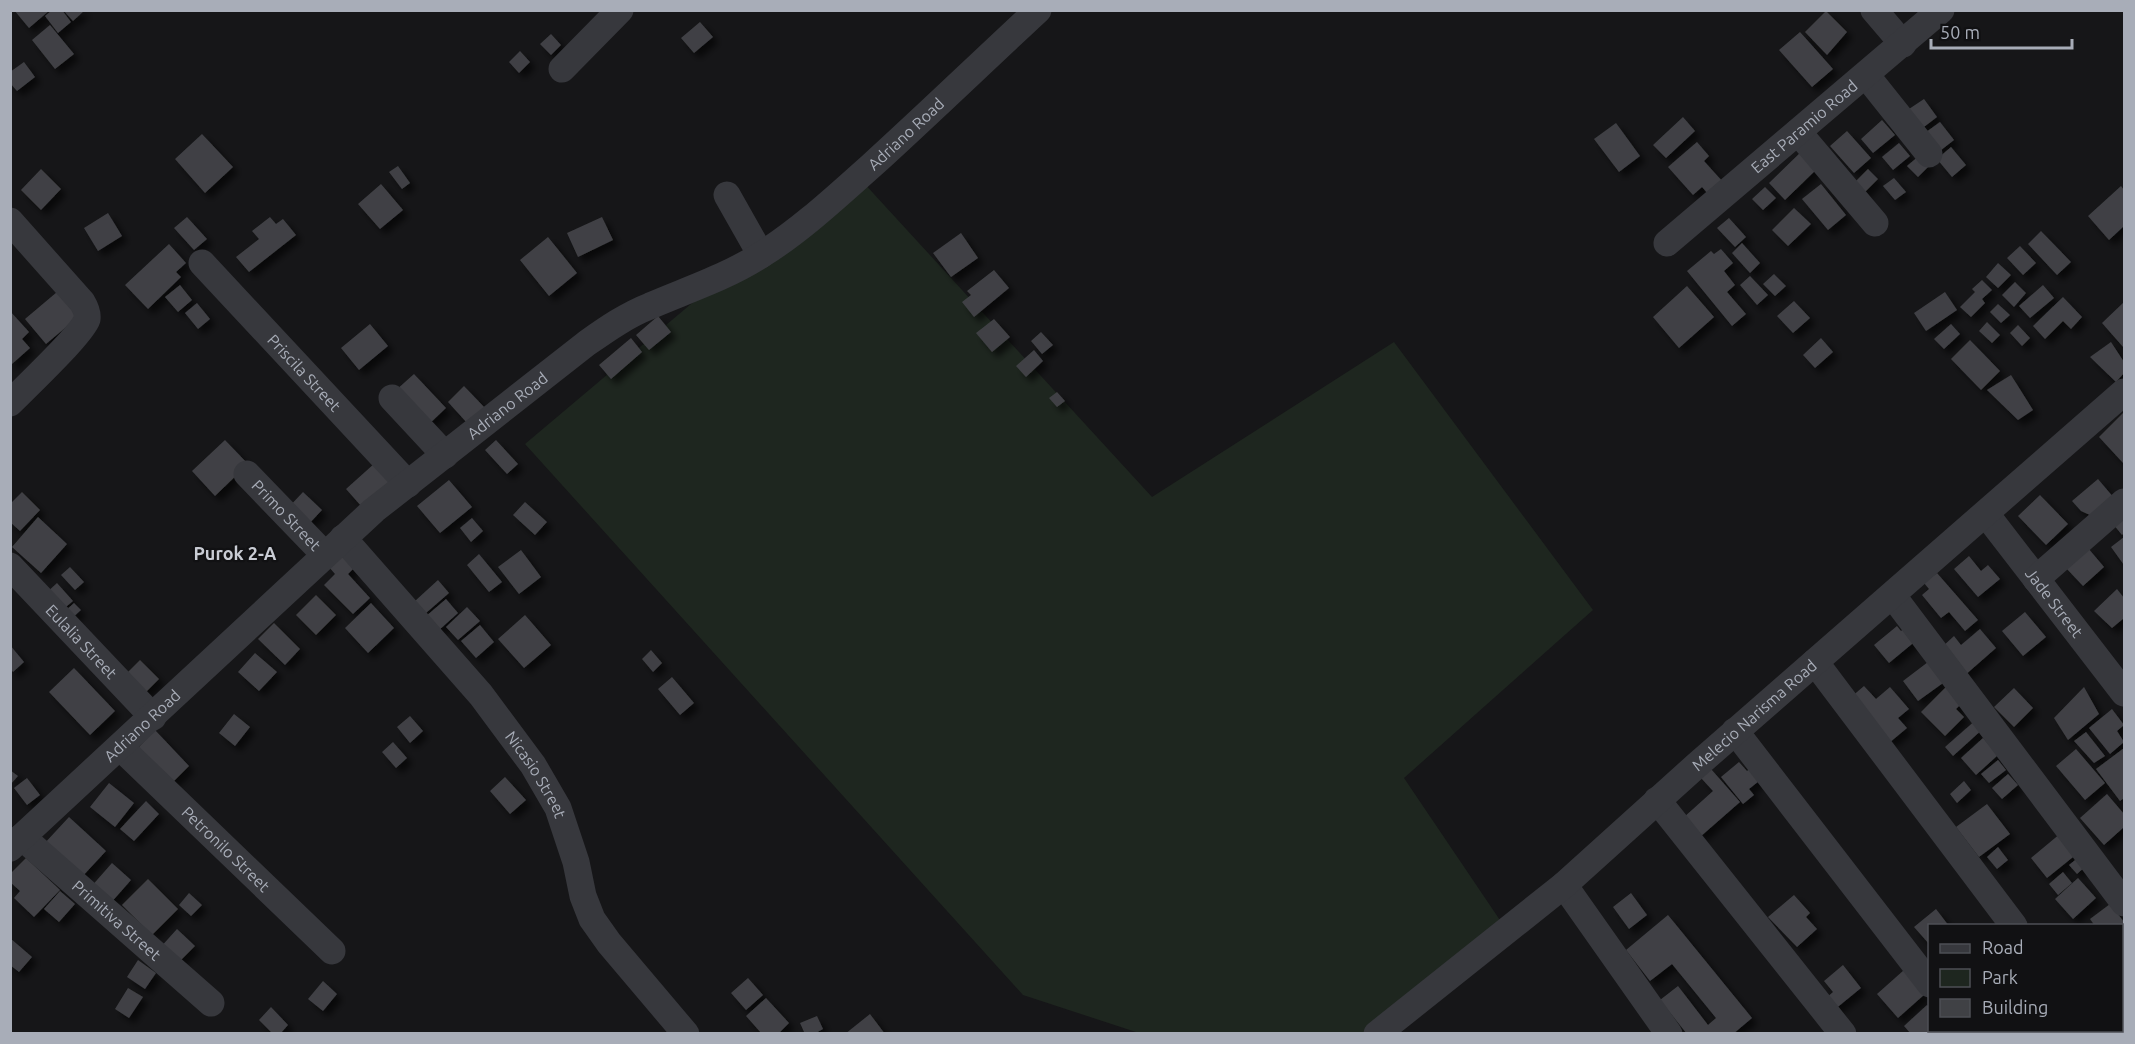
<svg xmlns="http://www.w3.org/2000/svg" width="2135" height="1044" viewBox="0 0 2135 1044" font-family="Ubuntu,sans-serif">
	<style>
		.green { fill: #1e261f }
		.building { fill: #404145; filter: url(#shadow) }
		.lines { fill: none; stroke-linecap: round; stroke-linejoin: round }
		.minor { stroke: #37383d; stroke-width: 27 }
		.labels { text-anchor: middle; stroke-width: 4.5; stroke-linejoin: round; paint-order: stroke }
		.street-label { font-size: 16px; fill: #a8adb8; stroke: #111113 }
		.neighbourhood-label { font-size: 18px; font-weight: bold; fill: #c9ccd4; stroke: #111113 }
	</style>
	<defs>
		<filter id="shadow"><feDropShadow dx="5.5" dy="5.5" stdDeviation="3" flood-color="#0009"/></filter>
	</defs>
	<rect width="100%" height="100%" fill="#161618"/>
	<path class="green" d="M851,169L1152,497L1394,342L1593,610L1404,778L1510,935L1371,1033H1139L1023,995L525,444Z"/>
	<path class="building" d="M14,10H50L29,28Z
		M52,10H62L71,22L58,33L45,16Z
		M63,10H85L73,21Z
		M1826,11L1847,32L1827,55L1805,32Z
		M700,22L713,37L694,53L681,38Z
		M50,25L74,54L55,69L32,40Z
		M1800,32L1833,69L1812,87L1779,50Z
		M551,34L561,45L551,55L540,44Z
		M520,51L530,62L519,73L509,62Z
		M24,62L35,77L17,91L10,83V72Z
		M1924,99L1937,117L1920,130L1906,111Z
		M1683,117L1695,131L1666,158L1653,145Z
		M1882,120L1895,135L1873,153L1861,139Z
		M1940,122L1954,140L1936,154L1922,135Z
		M1616,123L1640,156L1619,172L1594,139Z
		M1847,131L1871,158L1854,173L1830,146Z
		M202,134L233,167L205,193L175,159Z
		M1697,142L1709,156L1704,161L1723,182L1709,195L1702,187L1693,195L1668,167Z
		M1899,143L1910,156L1893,170L1882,157Z
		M1951,147L1966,165L1952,177L1937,159Z
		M1804,149L1820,166L1785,200L1769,183Z
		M1920,155L1930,165L1918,177L1907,166Z
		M398,166L410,183L402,189L389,172Z
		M41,169L61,189L41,210L21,190Z
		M1868,169L1878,179L1860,197L1850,187Z
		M1894,178L1906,192L1895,200L1883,186Z
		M381,184L403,210L380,229L358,204Z
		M1821,184L1846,215L1828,230L1802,199Z
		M2121,186L2124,190V226L2109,240L2088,216Z
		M1765,187L1776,198L1763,210L1752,199Z
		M1794,208L1811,224L1788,246L1772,230Z
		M108,213L122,236L98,251L84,228Z
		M187,217L207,239L194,250L174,228Z
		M270,217L276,224L283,219L296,235L249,272L236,257L259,239L252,231Z
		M602,217L613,240L578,257L567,233Z
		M1729,218L1746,237L1735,247L1717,228Z
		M2041,231L2071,262L2057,275L2028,244Z
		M961,233L978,258L951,277L933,253Z
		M548,237L577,273L549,296L520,260Z
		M1742,243L1760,263L1750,273L1732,253Z
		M169,244L186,263L176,272L181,277L148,309L125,285Z
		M2020,246L2036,263L2023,275L2007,258Z
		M1721,249L1733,263L1724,271L1735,285L1727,292L1746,314L1732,326L1687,271L1711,251L1714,254Z
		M1998,263L2011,275L1998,288L1986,277Z
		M994,270L1009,288L974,317L962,302L971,295L967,291Z
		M1774,274L1786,286L1775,296L1763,284Z
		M1750,276L1768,295L1757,305L1740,285Z
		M1982,280L1992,290L1982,299L1985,303L1971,317L1960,307L1975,292L1972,289Z
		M2015,282L2026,293L2014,307L2002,295Z
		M180,285L192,300L178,312L165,297Z
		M2043,285L2054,298L2030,318L2019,306Z
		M1687,286L1714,317L1679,348L1653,317Z
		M57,292L78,317L46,344L25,319Z
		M1945,292L1957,310L1926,331L1914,313Z
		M2063,297L2082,317L2071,329L2063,321L2045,339L2033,326Z
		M1794,301L1810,318L1793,333L1777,316Z
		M2124,302V348L2102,323Z
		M197,303L210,319L198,329L185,313Z
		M1998,304L2010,315L2001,323L1990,312Z
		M10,311L29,332L22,339L30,348L12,364L10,362Z
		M658,316L671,332L649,350L636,335Z
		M994,319L1010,337L992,352L976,333Z
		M1987,322L2000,335L1992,343L1979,331Z
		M370,324L388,346L359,370L341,348Z
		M1951,324L1960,334L1944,349L1934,339Z
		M2018,325L2030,338L2022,346L2010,333Z
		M1041,332L1053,345L1042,354L1031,341Z
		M631,338L642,352L611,379L599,365Z
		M1821,338L1833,352L1815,368L1803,355Z
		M1970,340L2000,371L1981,390L1951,359Z
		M2111,342L2124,362V373L2116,382L2090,357Z
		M1034,350L1043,361L1026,377L1016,366Z
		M414,374L446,408L427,426L395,391Z
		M2011,375L2033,410L2018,420L1987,390Z
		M464,386L485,408L468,424L448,402Z
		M1057,392L1065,401L1057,407L1049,398Z
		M2124,412V464L2099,437Z
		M225,440L248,464L215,496L192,471Z
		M496,440L518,464L507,474L485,450Z
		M375,463L391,481L362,507L346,489Z
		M2098,479L2114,498L2092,516L2081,511L2072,501Z
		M449,480L472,507L440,533L417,506Z
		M22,492L40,510L20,531L10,522V504Z
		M303,492L322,510L306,527L287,509Z
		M2040,495L2068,524L2046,545L2018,516Z
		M525,502L547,522L535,535L513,515Z
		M2124,514V533L2122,535L2113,524Z
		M38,517L67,544L41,573L12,547Z
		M472,518L483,531L471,542L460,528Z
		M2124,537V565L2111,547Z
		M2088,548L2104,567L2083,586L2066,568Z
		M521,550L541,577L519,594L498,567Z
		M343,554L355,567L348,574L370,598L353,614L324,585L335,574L329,567Z
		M479,554L502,582L489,592L467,565Z
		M1969,556L1981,571L1988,565L2000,579L1978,597L1954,569Z
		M70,567L84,582L75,590L61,575Z
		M1937,573L1978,620L1965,631L1949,612L1941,618L1922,595L1929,589L1924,583Z
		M438,580L449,593L426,613L415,601Z
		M57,583L73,601L61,611L45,594Z
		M2117,589L2124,598V618L2112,628L2094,611Z
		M316,595L336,615L316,635L296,615Z
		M446,599L458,613L438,631L425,617Z
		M74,603L81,610L71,619L64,612Z
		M371,603L394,628L368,653L345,628Z
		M467,607L480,621L458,640L446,627Z
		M2025,612L2046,637L2023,656L2002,631Z
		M525,615L551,645L524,668L498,639Z
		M274,623L300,649L285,665L258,639Z
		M480,625L494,642L476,658L461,641Z
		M1897,626L1901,631L1907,626L1918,639L1889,663L1874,645Z
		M1980,629L1996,648L1964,676L1941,648L1954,636L1961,645Z
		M10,645L24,662L13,672L10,668Z
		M651,650L662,663L653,672L642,659Z
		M255,653L277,672L259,691L238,672Z
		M140,660L159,679L142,696L123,677Z
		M1928,662L1943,683L1918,701L1903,681Z
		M74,668L115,711L90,735L49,692Z
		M672,677L694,703L680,715L658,689Z
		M1950,683L1966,699L1956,709L1964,717L1945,736L1921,712Z
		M1864,686L1876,699L1890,687L1909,709L1898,718L1907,728L1889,743L1850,698Z
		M2084,687L2099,714L2068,740L2054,718Z
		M2014,688L2033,708L2014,727L1994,707Z
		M2112,709L2124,725L2117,731L2124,742L2110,754L2089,728Z
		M234,714L250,727L235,746L219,733Z
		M410,716L423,731L410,743L397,727Z
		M1977,719L1985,727L1953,756L1945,747Z
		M155,730L189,766L171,784L137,749Z
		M2086,732L2105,756L2094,763L2074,741Z
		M1983,738L1998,755L1976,775L1961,758Z
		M393,742L407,758L396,768L382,752Z
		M2124,748V798L2120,801L2096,769Z
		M2076,749L2105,783L2085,800L2056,766Z
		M1998,760L2006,770L1989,783L1981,774Z
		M1739,762L1747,771L1755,765L1764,777L1749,789L1754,795L1743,804L1721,777Z
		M1711,769L1740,802L1700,837L1683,818L1713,791L1701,778Z
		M10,770L18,776L10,785Z
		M2008,774L2018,785L2002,799L1992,788Z
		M505,777L526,800L510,814L490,791Z
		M27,778L40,795L27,805L14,788Z
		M1964,781L1971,790L1957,803L1950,794Z
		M109,783L134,803L115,827L90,807Z
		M2107,794L2124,814V827L2104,845L2080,818Z
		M146,801L159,814L134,841L120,829Z
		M1987,804L2010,834L1979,857L1956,827Z
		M69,817L106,851L80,879L43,845Z
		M2061,833L2078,853L2047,878L2031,858Z
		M1998,847L2008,860L1997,869L1987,857Z
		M2080,856L2088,864L2077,874L2069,865Z
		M26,858L60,890L34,917L14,898L20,891L10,882V874Z
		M112,863L131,880L109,905L90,888Z
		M2063,872L2072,883L2058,895L2049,884Z
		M2078,878L2096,898L2073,919L2055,899Z
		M148,879L178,909L152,935L122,905Z
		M60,891L75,904L59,922L44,909Z
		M189,893L202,905L191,916L179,905Z
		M1631,893L1647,915L1629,929L1613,907Z
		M1794,895L1810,913L1806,917L1817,929L1797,947L1768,917Z
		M2110,904L2124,922V939L2122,941V926H2095L2090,919Z
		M1936,909L1949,926H1930V945L1914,927Z
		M1668,915L1752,1018L1733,1034H1687L1660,1000L1678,986L1708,1025L1716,1018L1672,964L1650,981L1626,950Z
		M177,929L195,946L176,965L159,949Z
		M10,938L32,957L19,972L10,965Z
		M2124,953V986L2122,982V956Z
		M138,960L156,973L145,989L127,977Z
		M1843,965L1861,988L1834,1010L1825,999L1833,992L1824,981Z
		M1904,970L1925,994L1898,1018L1877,994Z
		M748,978L763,995L746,1010L731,993Z
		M323,981L337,994L323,1011L308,999Z
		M128,988L143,997L129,1018L115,1009Z
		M766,998L789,1023L778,1034H762L746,1016Z
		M1927,1005L1930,1008V1030H1947L1943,1034H1911L1904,1026Z
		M271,1007L288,1025L280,1034H273L259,1020Z
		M870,1014L885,1034H845Z
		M817,1016L823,1029L814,1034H805L800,1023Z
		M1989,1030H2025L2021,1034H1991Z
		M2050,1030H2078L2080,1034H2052Z"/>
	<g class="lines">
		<g class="minor">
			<path d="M1874,10L1903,44"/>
			<path d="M562,69L620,10"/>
			<path d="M1866,75L1929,154"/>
			<path d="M1798,132L1875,223"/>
			<path d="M727,195L761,255"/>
			<path d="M10,221L82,302C85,307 88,313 87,319C83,333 24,389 10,403"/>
			<path id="s1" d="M1667,243L1941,10"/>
			<path id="s2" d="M202,263L408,484"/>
			<path d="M392,398L445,455"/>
			<path id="s3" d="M247,474L325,555"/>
			<path id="s4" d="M1986,514L2124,693"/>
			<path id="s5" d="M343,538L481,695L533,765L558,808L576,862L583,896L592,919L609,943L686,1034"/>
			<path id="s6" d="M10,566L153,717"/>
			<path d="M2036,579L2124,502"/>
			<path d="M1893,596L2124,903"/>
			<path d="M1815,662L2014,926"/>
			<path d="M1735,731L1930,984"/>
			<path id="s7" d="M120,747L332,951"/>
			<path d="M1657,800L1843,1034"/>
			<path id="s8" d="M22,837L211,1003"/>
			<path id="s9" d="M10,848L374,510L587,343C607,329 627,315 650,306C687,290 727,277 761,255C801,230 836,197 871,166C927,115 982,62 1038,10"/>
			<path d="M1564,885L1669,1034"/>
			<path d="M1965,1030L1968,1034"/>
			<path d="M2093,1030L2095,1034"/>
			<path id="s10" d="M1377,1034L1564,885L1697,765L2124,392"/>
		</g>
	</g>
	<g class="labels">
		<g class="street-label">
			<text dy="6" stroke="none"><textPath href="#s1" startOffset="180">East Paramio Road</textPath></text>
			<text dy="6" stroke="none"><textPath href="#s9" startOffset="1152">Adriano Road</textPath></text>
			<text dy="6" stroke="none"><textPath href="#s2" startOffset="150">Priscila Street</textPath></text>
			<text dy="6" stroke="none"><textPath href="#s9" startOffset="666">Adriano Road</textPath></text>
			<text dy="6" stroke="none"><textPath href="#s3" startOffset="57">Primo Street</textPath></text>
			<text dy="6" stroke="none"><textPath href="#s4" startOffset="112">Jade Street</textPath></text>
			<text dy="6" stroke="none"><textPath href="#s6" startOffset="104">Eulalia Street</textPath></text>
			<text dy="6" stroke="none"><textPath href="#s10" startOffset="494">Melecio Narisma Road</textPath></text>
			<text dy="6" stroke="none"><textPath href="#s9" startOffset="180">Adriano Road</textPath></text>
			<text dy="6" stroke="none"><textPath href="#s5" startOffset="306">Nicasio Street</textPath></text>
			<text dy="6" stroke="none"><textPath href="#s7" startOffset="147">Petronilo Street</textPath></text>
			<text dy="6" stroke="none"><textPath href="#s8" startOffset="126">Primitiva Street</textPath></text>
		</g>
		<g class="neighbourhood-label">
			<text x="235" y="560">Purok 2-A</text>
		</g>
	</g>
	<rect width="2135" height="1044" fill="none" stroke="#a8adb8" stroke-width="24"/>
	<rect x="1928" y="924" width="195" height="108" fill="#111113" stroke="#4d4f55" stroke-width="1.5"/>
	<rect x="1940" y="944" width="30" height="9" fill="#37383d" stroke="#4d4f55" stroke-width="1.5"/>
	<text x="1982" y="954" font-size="18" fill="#a8adb8">Road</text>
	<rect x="1940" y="969" width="30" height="18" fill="#1e261f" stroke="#4d4f55" stroke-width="1.5"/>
	<text x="1982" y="984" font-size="18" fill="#a8adb8">Park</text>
	<rect x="1940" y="999" width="30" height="18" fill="#404145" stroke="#4d4f55" stroke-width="1.5"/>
	<text x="1982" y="1014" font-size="18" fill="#a8adb8">Building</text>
	<path d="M1931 39v9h141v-9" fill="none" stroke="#a8adb8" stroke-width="3"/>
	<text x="1940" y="39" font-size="18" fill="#a8adb8" stroke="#111113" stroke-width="4.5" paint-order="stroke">50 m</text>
</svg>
